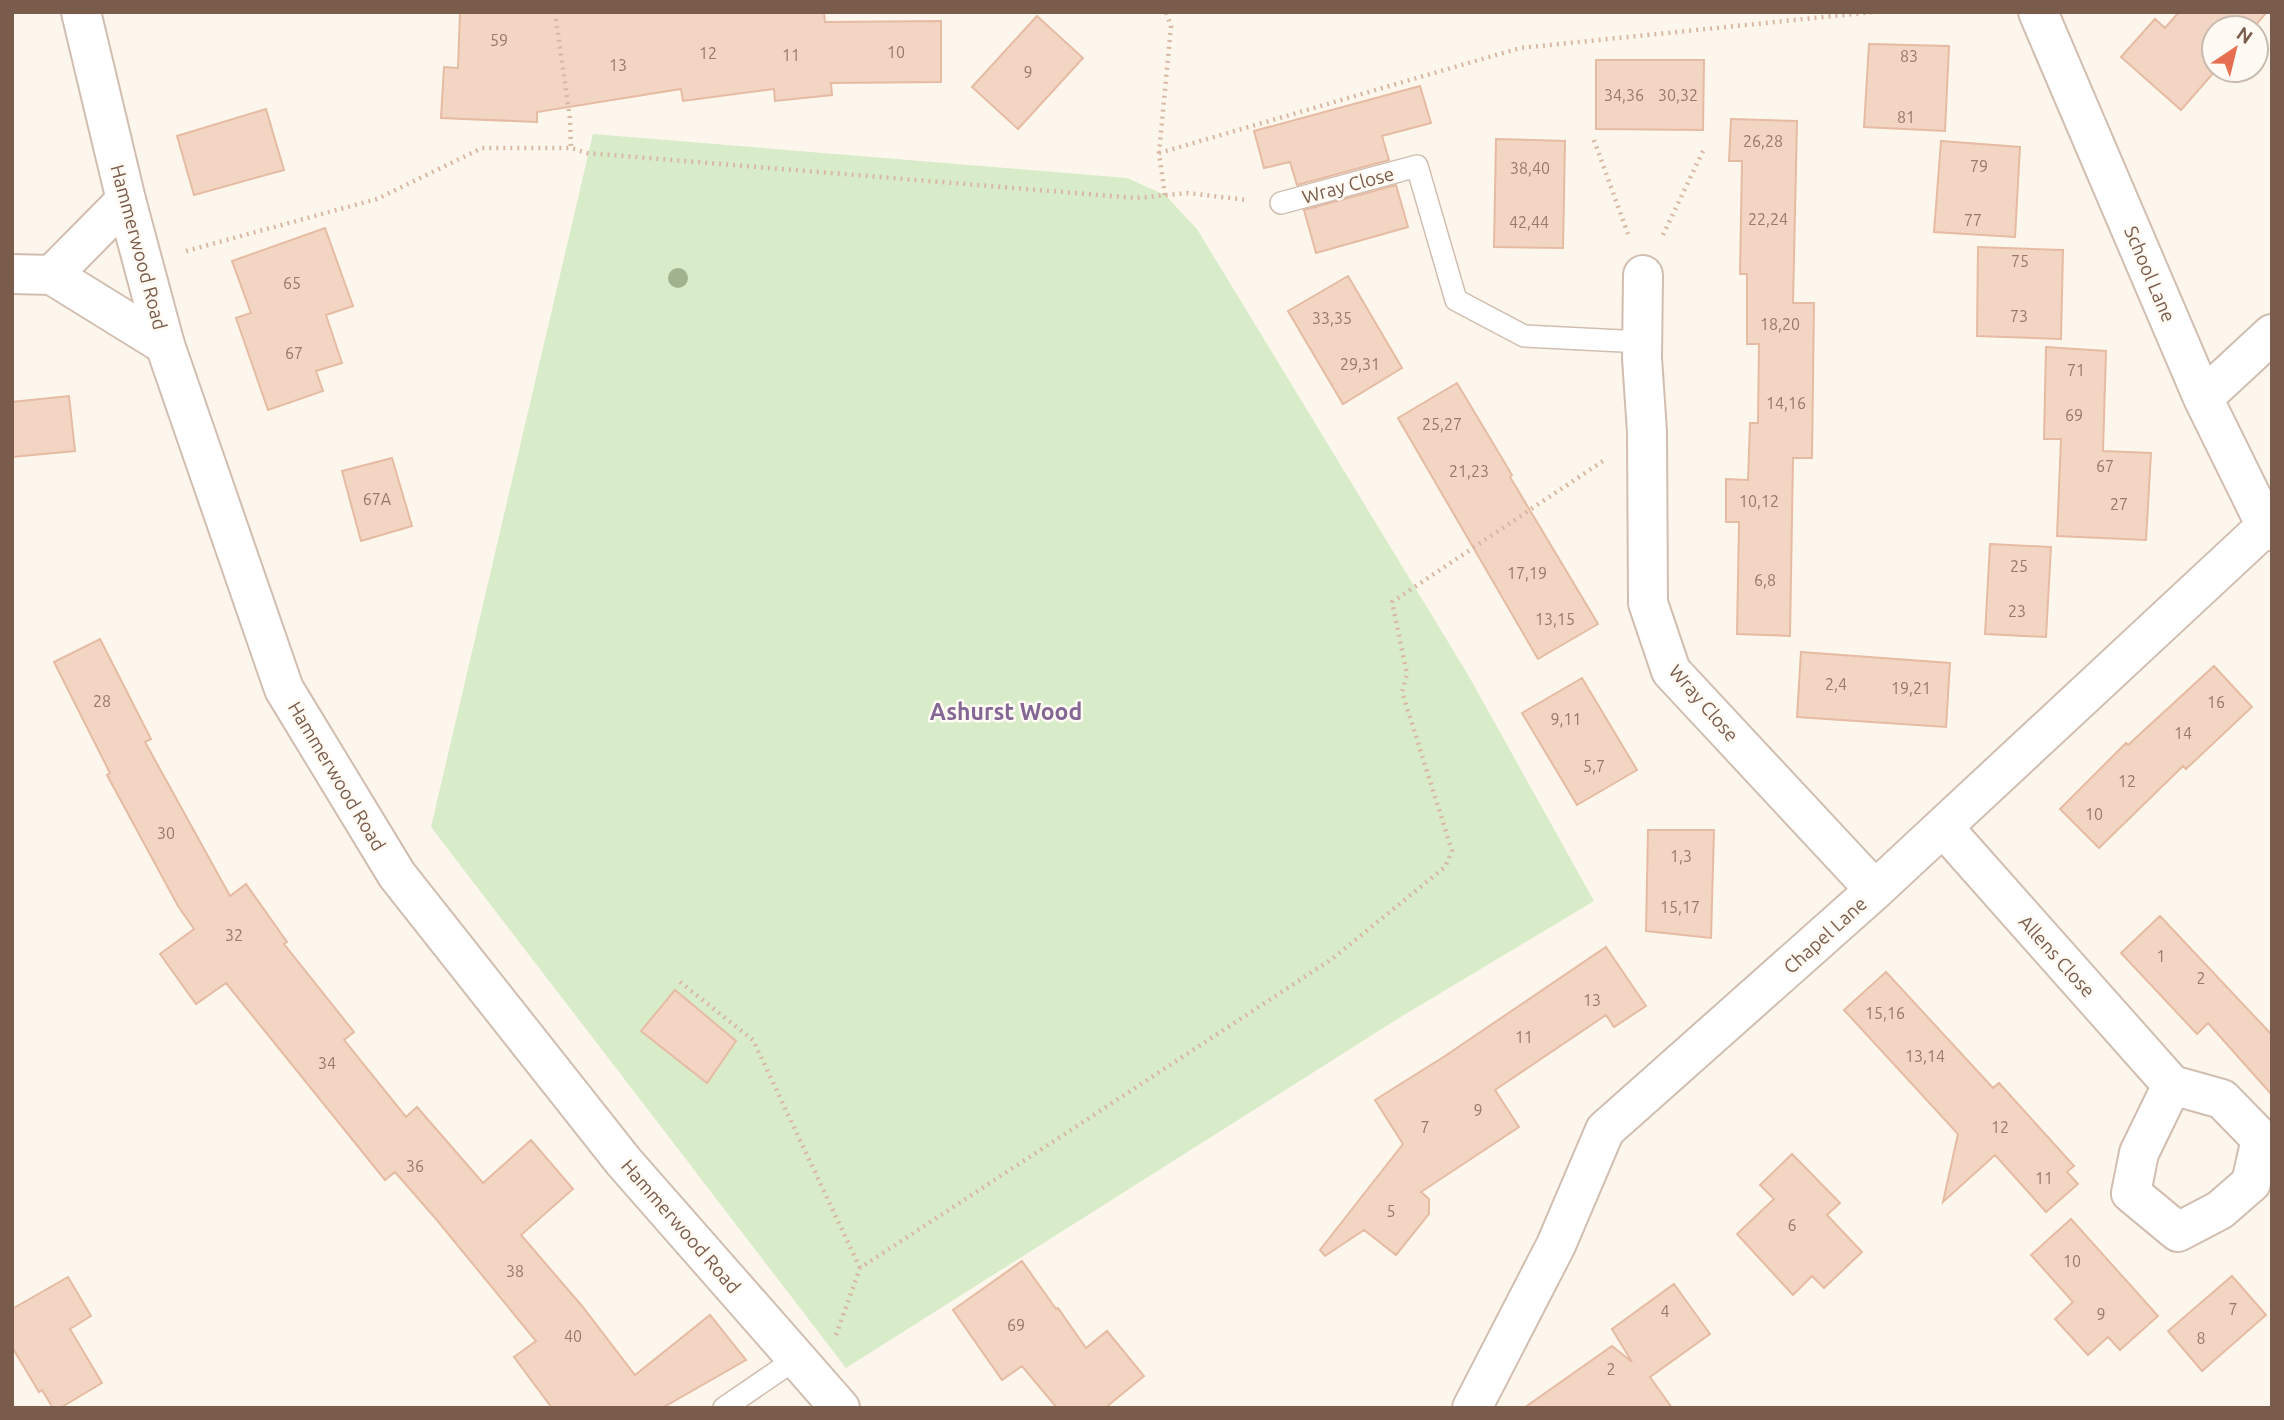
<svg xmlns="http://www.w3.org/2000/svg" width="2284" height="1420" viewBox="0 0 2284 1420" font-family="Ubuntu,sans-serif">
	<style>
		.green { fill: #d8ecc9 }
		.building { fill: #f3d5c3; stroke: #e6bba3; stroke-width: 2 }
		.lines { fill: none; stroke-linecap: round; stroke-linejoin: round }
		.service-casing { stroke: #d1beb0; stroke-width: 24 }
		.minor-casing { stroke: #d1beb0; stroke-width: 42 }
		.tertiary-casing { stroke: #d1beb0; stroke-width: 42 }
		.path { stroke: #d9b8a5; stroke-width: 4.5; stroke-dasharray: 2 5; stroke-linecap: butt }
		.service { stroke: #fff; stroke-width: 21 }
		.minor { stroke: #fff; stroke-width: 38 }
		.tertiary { stroke: #fff; stroke-width: 38 }
		.tree { fill: #a0b28e }
		.labels { text-anchor: middle; stroke-width: 5; stroke-linejoin: round; paint-order: stroke }
		.number-label { font-size: 16px; fill: #987a6a }
		.street-label { font-size: 19px; fill: #7a5c4d; stroke: #fffaf3 }
		.quarter-label { font-size: 23px; font-weight: bold; fill: #846695; stroke: #fffaf3 }
	</style>
	<rect width="100%" height="100%" fill="#fdf6ec"/>
	<path class="green" d="M593,134L1127,178L1165,195L1197,229L1467,673L1594,901L1399,1018L846,1368L431,827Z"/>
	<path class="building" d="M460,12H824L825,22L941,21V82L831,83L832,95L775,101L774,89L683,101L681,89L537,112V122L441,118L444,67L458,68Z
		M2179,12H2267L2253,28H2214V70H2216L2181,110L2121,57L2155,19L2165,28Z
		M1037,16L1083,58L1018,129L972,87Z
		M1869,44L1949,46L1945,131L1864,127Z
		M1596,60H1704L1703,130L1596,129Z
		M1420,86L1431,123L1382,136L1389,160L1297,185L1290,162L1264,168L1254,131Z
		M266,109L284,170L194,195L177,136Z
		M1731,119L1797,121L1793,303H1814L1812,458H1793L1790,636L1737,634L1739,522H1726V479L1748,480L1750,423H1758L1759,344H1747V274H1740L1742,161H1729Z
		M1496,139L1565,141L1563,248L1494,247Z
		M1941,141L2020,147L2015,237L1934,232Z
		M1396,185L1408,227L1316,253L1304,210Z
		M325,228L353,306L326,315L342,363L316,371L323,391L268,410L236,318L251,313L232,261Z
		M1978,247L2063,250L2061,339L1977,336Z
		M1348,276L1402,368L1343,404L1288,311Z
		M2046,347L2106,351L2103,451L2151,453L2146,540L2057,536L2061,439H2044Z
		M1457,383L1512,475L1510,477L1598,624L1538,659L1398,418Z
		M69,396L75,451L12,457V402Z
		M392,458L412,526L361,541L342,471Z
		M1990,544L2051,547L2046,637L1985,634Z
		M100,639L151,739L145,742L230,896L246,884L287,942L284,944L354,1032L344,1040L406,1117L417,1107L483,1183L531,1140L573,1189L521,1235L582,1306L635,1375L710,1315L746,1360L662,1408H552L514,1357L536,1341L436,1219L395,1172L385,1180L226,983L196,1004L160,954L194,929L178,906L107,775L110,773L54,662Z
		M1801,652L1950,663L1946,727L1797,717Z
		M2214,666L2252,707L2186,769L2183,766L2099,848L2060,809L2126,743L2128,745Z
		M1582,678L1637,770L1577,805L1522,713Z
		M1648,830H1714L1711,938L1646,931Z
		M2160,916L2272,1035V1095L2208,1023L2197,1034L2121,953Z
		M1606,947L1646,1006L1614,1027L1606,1015L1495,1090L1519,1127L1421,1192L1429,1199V1214L1396,1255L1364,1230L1325,1256L1320,1250L1403,1144L1375,1100L1445,1056Z
		M1886,972L1993,1088L1999,1083L2074,1166L2067,1172L2078,1184L2046,1212L1995,1155L1943,1202L1958,1134L1844,1010Z
		M675,990L736,1041L707,1083L641,1031Z
		M1792,1154L1840,1203L1827,1215L1862,1252L1824,1288L1812,1276L1793,1295L1737,1234L1774,1199L1760,1185Z
		M2071,1219L2158,1316L2120,1350L2108,1337L2088,1355L2055,1319L2073,1302L2031,1255Z
		M1022,1261L1056,1309L1058,1308L1086,1348L1107,1331L1144,1376L1105,1408H1057L1022,1366L1002,1380L953,1310Z
		M2232,1276L2266,1315L2202,1371L2168,1331Z
		M68,1277L91,1316L70,1329L102,1383L60,1408H53L42,1390L39,1392L12,1347V1309Z
		M1674,1284L1710,1334L1650,1377L1672,1408H1524L1612,1346L1632,1362L1612,1329Z"/>
	<g class="lines">
		<g class="service-casing">
			<path id="service" d="M1281,203L1417,166L1456,300L1524,336L1642,342
				M724,1408L797,1358"/>
		</g>
		<g class="minor-casing">
			<path id="minor" d="M2038,12L2203,398L2266,526L2272,531
				M126,200L52,275L165,345
				M12,274L52,275
				M1643,275L1642,358L1647,432L1648,603L1671,671L1875,890
				M2203,398L2272,334
				M1943,827L2172,1085L2222,1099L2261,1139L2251,1183L2220,1210L2178,1232L2131,1193L2139,1153L2172,1085
				M1472,1408L1556,1245L1605,1130L1875,890L2266,526"/>
		</g>
		<g class="tertiary-casing">
			<path id="tertiary" d="M81,12L126,200L165,345L284,689L397,875L624,1162L840,1408"/>
		</g>
		<path class="path" d="M555,12L570,119L571,148
			M1594,140L1628,234
			M1159,153L1520,48L1873,12
			M1165,195L1159,153L1171,26L1166,12
			M1663,235L1703,151
			M186,251L377,199L482,148H571L587,153L1136,198L1188,193L1247,200
			M680,982L753,1040L860,1268
			M836,1335L860,1268L1332,959L1445,867L1452,851L1402,692L1407,674L1392,602L1603,461"/>
		<use href="#service" class="service"/>
		<use href="#minor" class="minor"/>
		<use href="#tertiary" class="tertiary"/>
	</g>
	<circle class="tree" cx="678" cy="278" r="10"/>
	<g class="labels">
		<g class="number-label">
			<text x="499" y="46">59</text>
			<text x="896" y="58">10</text>
			<text x="708" y="59">12</text>
			<text x="791" y="61">11</text>
			<text x="1909" y="62">83</text>
			<text x="618" y="71">13</text>
			<text x="1028" y="78">9</text>
			<text x="1624" y="101">34,36</text>
			<text x="1678" y="101">30,32</text>
			<text x="1906" y="123">81</text>
			<text x="1763" y="147">26,28</text>
			<text x="1979" y="172">79</text>
			<text x="1530" y="174">38,40</text>
			<text x="1768" y="225">22,24</text>
			<text x="1973" y="226">77</text>
			<text x="1529" y="228">42,44</text>
			<text x="2020" y="267">75</text>
			<text x="292" y="289">65</text>
			<text x="2019" y="322">73</text>
			<text x="1332" y="324">33,35</text>
			<text x="1780" y="330">18,20</text>
			<text x="294" y="359">67</text>
			<text x="1360" y="370">29,31</text>
			<text x="2076" y="376">71</text>
			<text x="1786" y="409">14,16</text>
			<text x="2074" y="421">69</text>
			<text x="1442" y="430">25,27</text>
			<text x="2105" y="472">67</text>
			<text x="1469" y="477">21,23</text>
			<text x="377" y="505">67A</text>
			<text x="1759" y="507">10,12</text>
			<text x="2119" y="510">27</text>
			<text x="2019" y="572">25</text>
			<text x="1527" y="579">17,19</text>
			<text x="1765" y="586">6,8</text>
			<text x="2017" y="617">23</text>
			<text x="1555" y="625">13,15</text>
			<text x="1836" y="690">2,4</text>
			<text x="1911" y="694">19,21</text>
			<text x="102" y="707">28</text>
			<text x="2216" y="708">16</text>
			<text x="1566" y="725">9,11</text>
			<text x="2183" y="739">14</text>
			<text x="1594" y="772">5,7</text>
			<text x="2127" y="787">12</text>
			<text x="2094" y="820">10</text>
			<text x="166" y="839">30</text>
			<text x="1681" y="862">1,3</text>
			<text x="1680" y="913">15,17</text>
			<text x="234" y="941">32</text>
			<text x="2161" y="962">1</text>
			<text x="2201" y="984">2</text>
			<text x="1592" y="1006">13</text>
			<text x="1885" y="1019">15,16</text>
			<text x="1524" y="1043">11</text>
			<text x="1925" y="1062">13,14</text>
			<text x="327" y="1069">34</text>
			<text x="1478" y="1116">9</text>
			<text x="1425" y="1133">7</text>
			<text x="2000" y="1133">12</text>
			<text x="415" y="1172">36</text>
			<text x="2044" y="1184">11</text>
			<text x="1391" y="1217">5</text>
			<text x="1792" y="1231">6</text>
			<text x="2072" y="1267">10</text>
			<text x="515" y="1277">38</text>
			<text x="2233" y="1315">7</text>
			<text x="1665" y="1317">4</text>
			<text x="2101" y="1320">9</text>
			<text x="1016" y="1331">69</text>
			<text x="573" y="1342">40</text>
			<text x="2201" y="1344">8</text>
			<text x="1611" y="1375">2</text>
		</g>
		<g class="street-label">
			<text transform="translate(1348 185) rotate(-15)" y="7">Wray Close</text>
			<text transform="translate(139 247) rotate(75)" y="7">Hammerwood Road</text>
			<text transform="translate(2150 274) rotate(67)" y="7">School Lane</text>
			<text transform="translate(1704 703) rotate(49)" y="7">Wray Close</text>
			<text transform="translate(337 776) rotate(59)" y="7">Hammerwood Road</text>
			<text transform="translate(1825 935) rotate(-42)" y="7">Chapel Lane</text>
			<text transform="translate(2057 956) rotate(48)" y="7">Allens Close</text>
			<text transform="translate(681 1226) rotate(49)" y="7">Hammerwood Road</text>
		</g>
		<g class="quarter-label">
			<text x="1006" y="720">Ashurst Wood</text>
		</g>
	</g>
	<rect width="2284" height="1420" fill="none" stroke="#7a5c4d" stroke-width="28"/>
	<g transform="translate(2235 49) rotate(35)"><circle r="33" fill="#fffaf3" stroke="#cabbb1" stroke-width="2"/>
	<path d="M0-5L12 26L0 18L-12 26Z" fill="#e76f51"/>
	<text y="-10" font-size="19" font-weight="bold" text-anchor="middle" fill="#7a5c4d">N</text>
	</g>
</svg>
